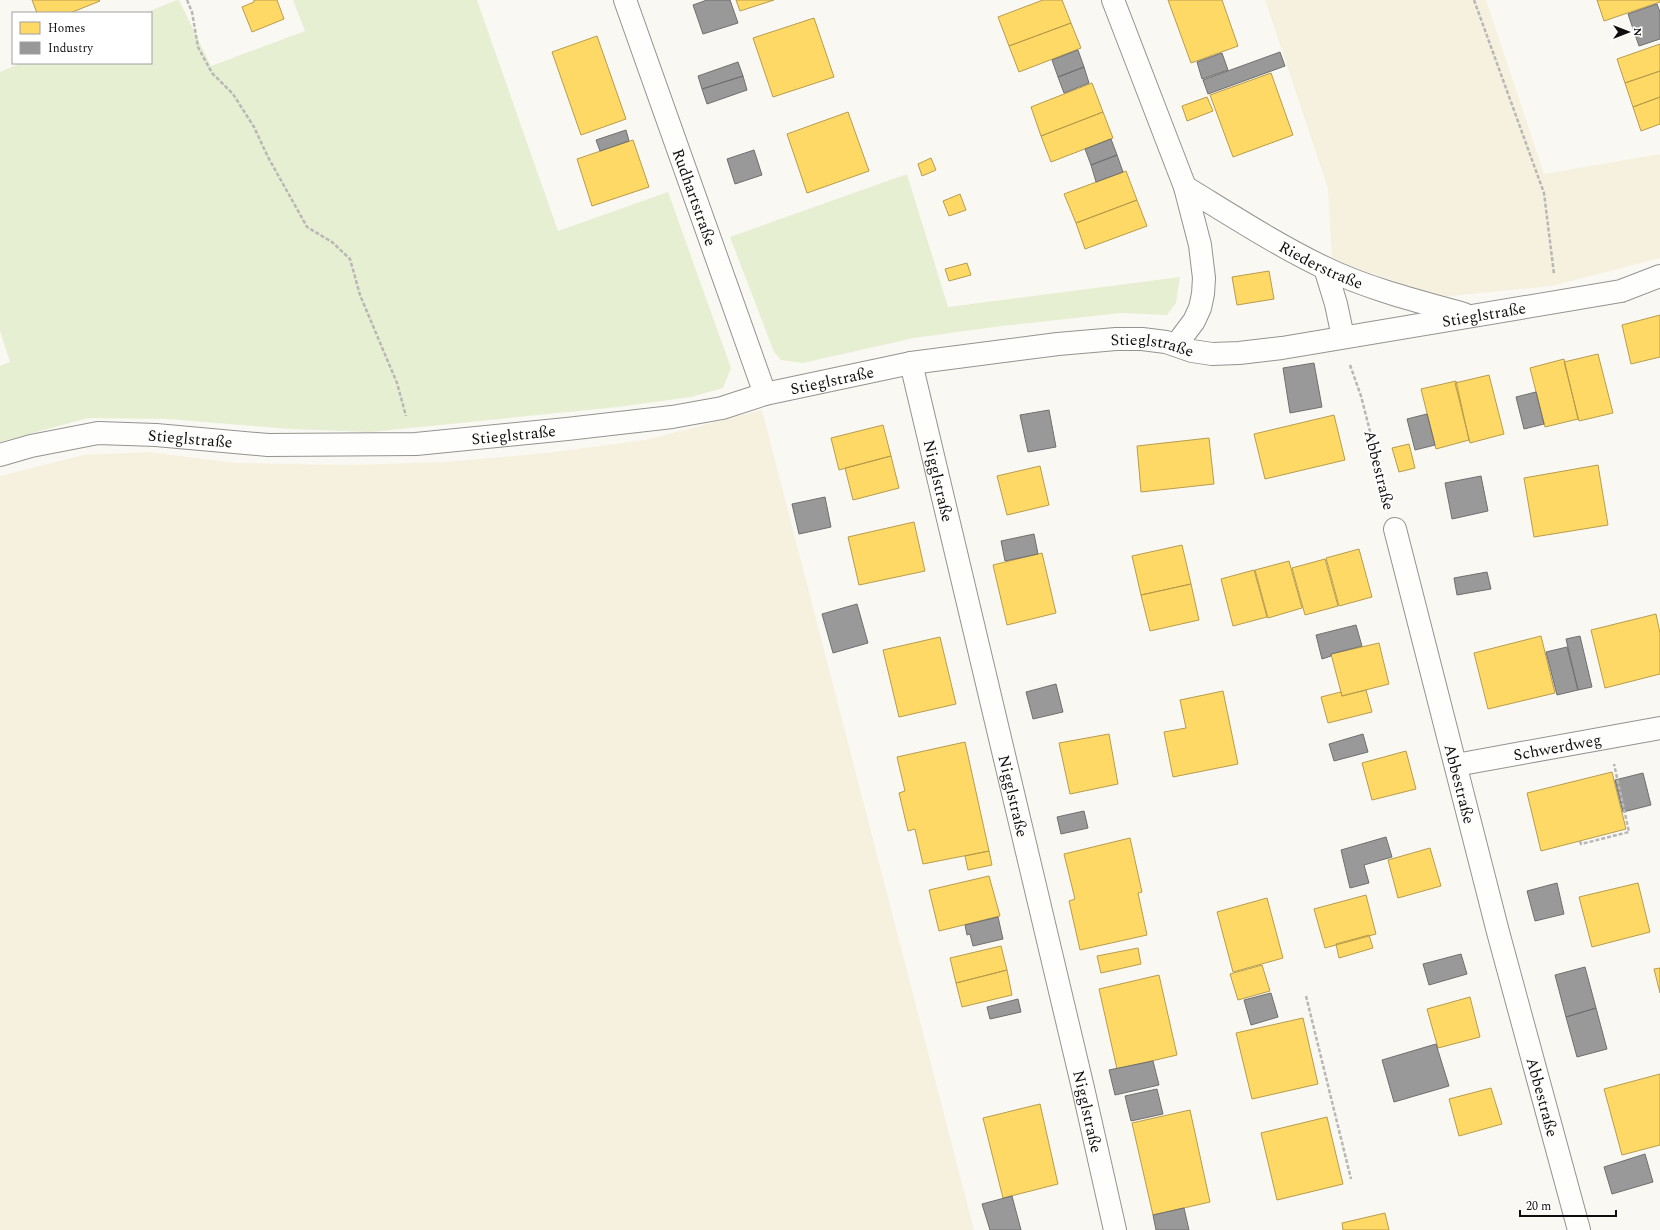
<svg xmlns="http://www.w3.org/2000/svg" width="1660" height="1230" viewBox="0 0 1660 1230" font-family="Spectral,serif">
	<style>
		.farmland { fill: #f6f1df }
		.green { fill: #e7efd3 }
		.homes { fill: #ffd966; stroke: #b79c4c }
		.industry { fill: #999; stroke: #6f6f6f }
		.lines { fill: none; stroke-linecap: round; stroke-linejoin: round }
		.street-casing { stroke: #949391; stroke-width: 24 }
		.path { stroke: #b8b7b6; stroke-width: 2.5; stroke-dasharray: 4 2; stroke-linecap: butt }
		.street { stroke: #fefefd; stroke-width: 22 }
		.labels { text-anchor: middle; stroke-width: 4; stroke-linejoin: round; paint-order: stroke }
		.street-label { font-size: 16px; fill: #0e0e0e; stroke: #fff }
	</style>
	<rect width="100%" height="100%" fill="#faf8f2"/>
	<path class="farmland" d="M1265,0H1486L1544,174L1660,154V258L1552,286L1441,297L1332,260L1328,189Z
		M762,410L974,1230H0V476L83,455L148,452L236,463L347,465L445,462L546,453L645,440Z"/>
	<path class="green" d="M177,0H179L211,66L305,31L293,0H477L558,231L668,192L731,368L723,388L691,397L618,407L370,432L291,429L167,419L88,418L0,442V366L10,362L0,331V72L21,63H151V13H145Z
		M907,174L948,307L1180,277L1176,303L1167,315L1121,313L994,327L914,338L803,363L781,360L774,352L730,237Z"/>
	<path class="homes" d="M32,0H99L100,1L70,13H37Z
		M254,0H277L284,19L252,32L242,7L254,2Z
		M736,0H774L740,11Z
		M1043,0H1062L1071,23L1009,46L998,17Z
		M1168,0H1222L1238,46L1191,63Z
		M1597,0H1660V2L1604,21Z
		M814,18L834,77L773,97L753,38Z
		M1071,23L1081,48L1019,72L1009,46Z
		M597,36L626,119L581,135L552,52Z
		M1660,44V71L1625,83L1617,59Z
		M1660,71V97L1633,107L1625,83Z
		M1271,73L1293,135L1233,157L1210,95Z
		M1092,83L1103,112L1041,136L1031,107Z
		M1207,97L1213,111L1187,121L1182,106Z
		M1660,97V124L1641,131L1633,107Z
		M848,112L869,171L807,193L787,134Z
		M1103,112L1113,138L1051,162L1041,136Z
		M633,140L649,187L592,206L577,159Z
		M931,158L936,170L922,176L918,164Z
		M1126,171L1137,200L1076,223L1064,194Z
		M960,194L966,210L949,216L943,201Z
		M1137,200L1147,226L1085,249L1076,223Z
		M967,263L971,275L949,281L945,269Z
		M1269,271L1274,299L1237,305L1232,277Z
		M1660,315V357L1631,364L1622,325Z
		M1598,354L1613,413L1579,421L1564,362Z
		M1564,359L1578,419L1545,427L1530,368Z
		M1489,375L1504,434L1470,443L1455,383Z
		M1456,381L1469,440L1436,449L1421,389Z
		M1334,415L1345,460L1265,479L1254,434Z
		M883,425L891,456L839,470L831,438Z
		M1209,438L1214,484L1141,492L1137,446Z
		M1409,444L1415,468L1399,472L1392,448Z
		M891,456L899,488L853,500L845,468Z
		M1598,465L1608,525L1534,537L1524,478Z
		M1040,466L1049,505L1007,515L997,476Z
		M914,522L925,571L859,585L848,537Z
		M1182,545L1191,584L1141,595L1132,556Z
		M1359,549L1372,597L1339,606L1326,558Z
		M1042,553L1056,613L1007,625L993,565Z
		M1325,559L1338,606L1305,615L1292,568Z
		M1289,561L1302,608L1268,618L1255,570Z
		M1254,570L1267,617L1233,626L1221,579Z
		M1191,584L1199,620L1150,631L1141,595Z
		M1656,614L1660,633V674L1605,688L1591,630Z
		M1541,636L1555,693L1488,709L1474,653Z
		M940,637L956,704L899,717L883,650Z
		M1379,643L1389,684L1342,696L1331,654Z
		M1366,690L1372,712L1328,723L1321,697L1341,692L1342,696Z
		M1223,691L1238,764L1173,777L1164,732L1186,728L1180,700Z
		M1109,734L1118,784L1070,794L1059,743Z
		M965,742L989,851L923,864L915,829L908,831L899,793L905,791L897,757Z
		M1406,751L1416,789L1372,800L1362,763Z
		M1612,772L1626,829L1541,851L1527,793Z
		M1130,838L1142,892L1138,893L1147,935L1080,950L1069,901L1075,899L1064,854Z
		M1430,848L1441,886L1398,898L1388,860Z
		M989,851L992,865L968,870L965,856Z
		M989,876L1000,916L939,931L929,890Z
		M1638,883L1650,932L1592,947L1579,897Z
		M1366,895L1376,934L1325,948L1314,909Z
		M1267,898L1283,958L1233,972L1217,912Z
		M1369,935L1373,948L1339,958L1336,944Z
		M1001,946L1007,970L956,983L950,958Z
		M1138,948L1141,964L1101,973L1097,956Z
		M1262,965L1270,991L1238,1000L1230,974Z
		M1660,968V993L1654,969Z
		M1007,970L1012,995L962,1007L956,983Z
		M1159,975L1177,1055L1117,1069L1099,989Z
		M1470,997L1480,1037L1438,1048L1427,1009Z
		M1303,1018L1318,1084L1252,1099L1236,1033Z
		M1660,1074V1145L1622,1155L1604,1089Z
		M1491,1088L1502,1124L1459,1136L1449,1099Z
		M1040,1104L1058,1184L1003,1198L983,1118Z
		M1190,1110L1210,1202L1153,1215L1132,1123Z
		M1327,1117L1343,1184L1277,1200L1261,1133Z
		M1385,1213L1389,1230H1343L1342,1223Z"/>
	<path class="industry" d="M707,0H730L738,23L703,34L693,5Z
		M1657,4L1660,12V39L1639,46L1628,14Z
		M1078,50L1084,67L1058,77L1052,60Z
		M1280,52L1285,66L1208,94L1203,80Z
		M1222,53L1228,70L1202,79L1197,62Z
		M738,62L743,76L702,89L698,76Z
		M1084,67L1089,83L1064,93L1058,77Z
		M743,76L747,90L707,104L702,89Z
		M626,130L629,141L600,151L596,140Z
		M1111,139L1117,155L1091,165L1085,149Z
		M754,150L762,175L735,184L727,159Z
		M1117,155L1123,172L1096,182L1091,165Z
		M1314,363L1322,407L1290,413L1283,368Z
		M1536,392L1544,424L1524,429L1516,397Z
		M1049,410L1056,447L1028,452L1020,415Z
		M1427,414L1435,445L1415,450L1407,419Z
		M1481,476L1488,511L1452,519L1445,483Z
		M825,497L831,527L799,534L792,504Z
		M1034,534L1038,554L1005,561L1001,541Z
		M1487,572L1491,589L1457,595L1454,578Z
		M857,604L868,643L833,653L822,614Z
		M1356,625L1362,646L1331,654V656L1322,659L1316,635Z
		M1580,636L1592,687L1578,690L1566,639Z
		M1567,647L1578,690L1557,695L1546,652Z
		M1056,684L1063,712L1033,719L1026,692Z
		M1363,734L1368,752L1334,761L1329,744Z
		M1643,773L1651,805L1623,812L1615,780Z
		M1084,811L1088,828L1061,834L1057,817Z
		M1386,837L1392,857L1364,865L1369,883L1350,888L1341,850Z
		M1557,883L1564,914L1535,921L1527,891Z
		M998,917L1003,939L973,946L970,934L967,935L965,925Z
		M1461,954L1467,974L1429,985L1423,964Z
		M1585,967L1596,1008L1566,1017L1555,975Z
		M1271,993L1278,1017L1251,1025L1244,1000Z
		M1018,999L1021,1012L990,1019L987,1007Z
		M1596,1008L1607,1049L1577,1057L1566,1017Z
		M1436,1044L1449,1086L1394,1102L1382,1060Z
		M1153,1061L1159,1085L1115,1095L1109,1070Z
		M1157,1089L1163,1114L1131,1121L1125,1096Z
		M1645,1154L1653,1182L1612,1194L1604,1167Z
		M1012,1196L1021,1230H990L982,1204Z
		M1184,1208L1189,1230H1156L1153,1215Z"/>
	<g class="lines">
		<g class="street-casing">
			<g id="street">
				<path id="s1" d="M625,0L765,394"/>
				<path d="M1113,0L1185,187L1200,245L1204,278L1203,294L1200,308L1194,321L1176,345"/>
				<path id="s2" d="M1185,187C1231,215 1277,245 1325,268C1369,289 1417,301 1464,314"/>
				<path d="M1325,268L1336,304L1343,337"/>
				<path id="s3" d="M911,363L1083,1088L1115,1230"/>
				<path id="s4" d="M0,455L31,446L98,433L156,435L268,445L416,444L567,429L672,417L722,408L765,394L911,363L1058,344L1116,339H1142L1166,342L1192,351L1212,354L1239,353L1282,348L1621,291L1660,276"/>
				<path id="s5" d="M1395,529L1498,932L1579,1230"/>
				<path id="s6" d="M1456,765L1660,728"/>
			</g>
		</g>
		<path class="path" d="M187,0L192,12L198,47L212,73L233,94L254,127L268,157L307,227L332,242L350,259L360,295L397,383L406,416
			M1474,0L1544,193L1554,274
			M1350,365L1361,396L1388,502
			M1580,841L1581,844L1629,832L1614,764
			M1306,996L1351,1179"/>
		<use href="#street" class="street"/>
	</g>
	<g class="labels">
		<g class="street-label">
			<text dy="6" stroke="none"><textPath href="#s1" startOffset="209">Rudhartstraße</textPath></text>
			<text dy="6" stroke="none"><textPath href="#s2" startOffset="157">Riederstraße</textPath></text>
			<text dy="6" stroke="none"><textPath href="#s4" startOffset="1501">Stieglstraße</textPath></text>
			<text dy="6" stroke="none"><textPath href="#s4" startOffset="1165">Stieglstraße</textPath></text>
			<text dy="6" stroke="none"><textPath href="#s4" startOffset="841">Stieglstraße</textPath></text>
			<text dy="6" stroke="none"><textPath href="#s4" startOffset="517">Stieglstraße</textPath></text>
			<text dy="6" stroke="none"><textPath href="#s4" startOffset="193">Stieglstraße</textPath></text>
			<text transform="translate(1380 470) rotate(76)" y="6">Abbestraße</text>
			<text dy="6" stroke="none"><textPath href="#s3" startOffset="121">Nigglstraße</textPath></text>
			<text dy="6" stroke="none"><textPath href="#s6" startOffset="103">Schwerdweg</textPath></text>
			<text dy="6" stroke="none"><textPath href="#s5" startOffset="263">Abbestraße</textPath></text>
			<text dy="6" stroke="none"><textPath href="#s3" startOffset="445">Nigglstraße</textPath></text>
			<text dy="6" stroke="none"><textPath href="#s5" startOffset="587">Abbestraße</textPath></text>
			<text dy="6" stroke="none"><textPath href="#s3" startOffset="769">Nigglstraße</textPath></text>
		</g>
	</g>
	<rect x="12" y="12" width="140" height="52" fill="#ffffff" stroke="#9f9f9f"/>
	<rect x="20" y="22" width="20" height="12" fill="#ffd966" stroke="#9f9f9f"/>
	<text x="48" y="32" font-size="12" fill="#0e0e0e">Homes</text>
	<rect x="20" y="42" width="20" height="12" fill="#999999" stroke="#9f9f9f"/>
	<text x="48" y="52" font-size="12" fill="#0e0e0e">Industry</text>
	<g transform="translate(1628 32) rotate(90)" stroke="#ffffff" stroke-width="3" paint-order="stroke">
	<path d="M0-3L7 15L0 10L-7 15Z" fill="#0e0e0e"/>
	<text y="-6" font-size="11" font-weight="bold" text-anchor="middle" fill="#0e0e0e">N</text>
	</g>
	<path d="M1520 1210v6h96v-6" fill="none" stroke="#0e0e0e" stroke-width="2"/>
	<text x="1526" y="1210" font-size="12" fill="#0e0e0e" stroke="#ffffff" stroke-width="3" paint-order="stroke">20 m</text>
</svg>
